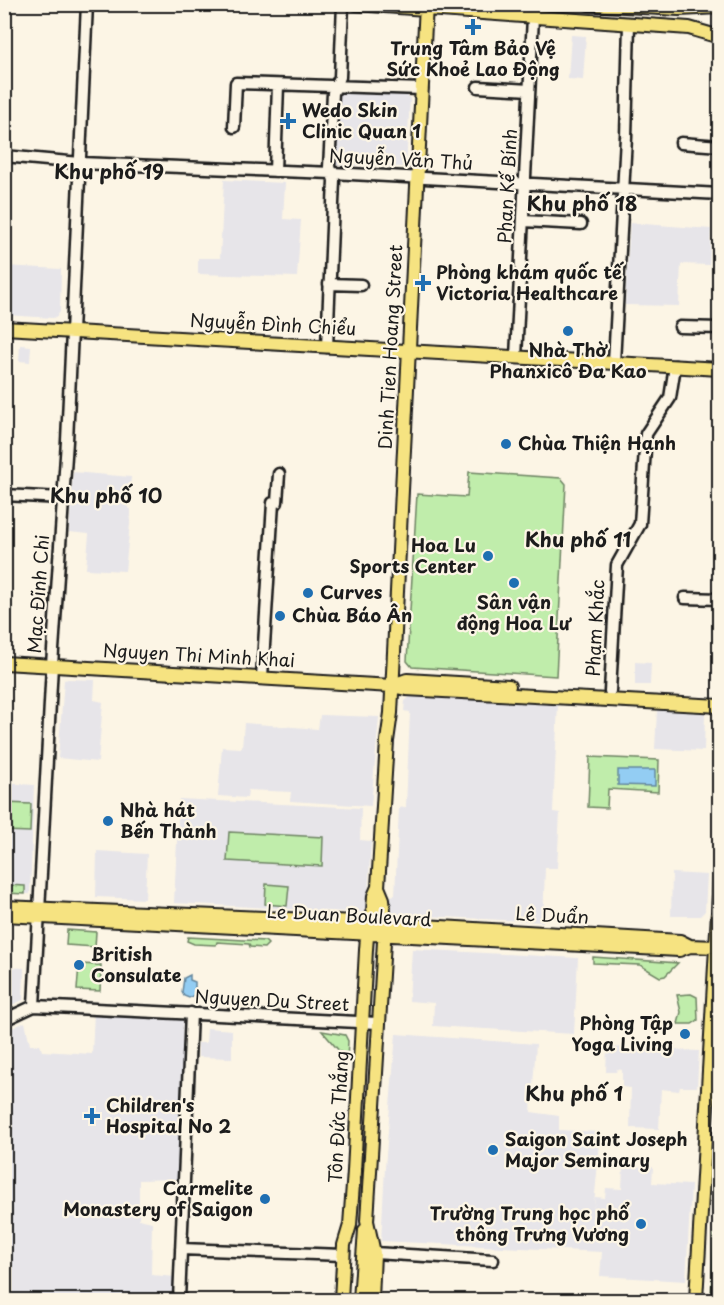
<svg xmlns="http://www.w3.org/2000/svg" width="724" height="1305" viewBox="0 0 724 1305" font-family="'Playpen Sans',sans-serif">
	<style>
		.built { fill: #e7e5e9 }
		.green { fill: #c0edab; stroke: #6e8464; stroke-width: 1.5 }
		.water { fill: #93cdf3; stroke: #63869d; stroke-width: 1.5 }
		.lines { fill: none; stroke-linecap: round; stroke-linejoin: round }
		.minor-casing { stroke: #1c1c1c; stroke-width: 15 }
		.major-casing { stroke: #1c1c1c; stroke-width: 16 }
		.minor { stroke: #fcf5e5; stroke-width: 10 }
		.major { stroke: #f6e381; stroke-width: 12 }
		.poi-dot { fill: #1f6fb2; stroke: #fcf5e5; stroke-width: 2 }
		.labels { text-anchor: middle; stroke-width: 4.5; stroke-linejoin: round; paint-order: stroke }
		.poi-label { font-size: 18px; font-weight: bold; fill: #1c1c1c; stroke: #fcf5e5; text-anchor: start }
		.street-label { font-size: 18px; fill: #1c1c1c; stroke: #fcf5e5 }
		.neighbourhood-label { font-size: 20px; font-weight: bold; fill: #1c1c1c; stroke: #fcf5e5 }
	</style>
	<rect width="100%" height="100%" fill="#fcf5e5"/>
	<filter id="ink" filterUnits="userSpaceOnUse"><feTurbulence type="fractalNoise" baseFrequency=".0167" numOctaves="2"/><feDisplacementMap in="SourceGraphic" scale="12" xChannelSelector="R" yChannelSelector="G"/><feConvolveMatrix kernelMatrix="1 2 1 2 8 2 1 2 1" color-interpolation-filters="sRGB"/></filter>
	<g filter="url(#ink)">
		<path class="built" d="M571,35L586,36L583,80L568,79Z
			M340,90L406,94L410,99L406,167L332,165L335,94Z
			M224,180L285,183L283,219L301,220L297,277L198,274V258H220Z
			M630,223L711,229L709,265L681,264L679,306L625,305Z
			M4,266L61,269L60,312L57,316L53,318L5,315Z
			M20,345L31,346L30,362L19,361Z
			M73,472L131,477L128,508L131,509V515L125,571L86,569L89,534L69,532Z
			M635,662L651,663L650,685H635Z
			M68,679L95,680L94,700L103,702L98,762L58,758L64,680Z
			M411,696L558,704L553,812L560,813L557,868H545L543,922L389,914L390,896L395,895L399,808L406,807L410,712L404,711L405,701Z
			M657,710L705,713L704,751L655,749Z
			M320,715L379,717L371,806L290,801L291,792L248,790L247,798L218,796L222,747L242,748L244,723L318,729Z
			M5,783L34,785L30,894L5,893Z
			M179,799L361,808L360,840L371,841L367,913L174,903Z
			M97,851L147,854L145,899L96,897Z
			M672,873L707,875L705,911L700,916H671Z
			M412,949L578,958L574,1034L433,1026L434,1003L409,1001Z
			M5,967L24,968L23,1000L5,1008Z
			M94,1012L183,1017L179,1179L139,1180V1219L152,1222L151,1275L177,1277L176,1300H5L4,1032L25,1022L30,1045H40L42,1051L92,1054Z
			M207,1028L232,1030V1058L198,1057V1043H206Z
			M396,1034L536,1044L531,1112L559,1116V1130L601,1132L591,1235L595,1197L605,1198L606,1188L622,1189L623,1166L653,1167L652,1183L691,1185L686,1281L600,1276L602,1252L381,1241L385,1167Z
			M607,1047L699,1051L697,1087H680L679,1091L661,1089L659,1129L630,1128L631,1088L622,1087V1070L617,1069L616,1072H606Z"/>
		<path class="green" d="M469,472L561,478L566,484L556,676L412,667L407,661L417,494L467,497Z
			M590,757L659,760L658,792L608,789L607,808L588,807Z
			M4,803L31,804L30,832L5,831Z
			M229,832L323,837L322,866L227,861Z
			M4,850L7,856L6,885L25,886V894L5,893Z
			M266,884L289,886L287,906L265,904Z
			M67,930L96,932L95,947L66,945Z
			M188,937L265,941L268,944L264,948L250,947L249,944L217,942L216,945L194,944L187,941Z
			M593,957L678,963L665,976L660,977L640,965L593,963Z
			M79,964L101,965L100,991L77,990Z
			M691,994L697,997L698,1020L692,1024H678L681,1012L677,995Z
			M322,1031L345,1035L348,1041L347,1060Z
			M719,1132V1300H711Z"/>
		<path class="water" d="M618,770H655V786L618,785Z
			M190,975V980L195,982V994L189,998L184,996L182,992L184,978Z"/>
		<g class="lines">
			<g class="minor-casing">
				<path id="minor" d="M478,87L529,90
					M234,127L236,83L422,89
					M681,143L720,146
					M4,156L80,163L332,173L720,194
					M275,171L278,85
					M523,221L581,224
					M329,284L361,285
					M680,327L720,328
					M327,347L334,180L329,167L333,93L340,77L343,4
					M516,357L533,17
					M614,363L626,137L629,24
					M4,495L62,498
					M685,598L720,599
					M262,677L273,503L277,502L279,474
					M610,691L617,565L640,524L646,434L670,398L675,366
					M34,1006L52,665L67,441L87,4
					M4,1020L34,1006L378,1023
					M181,1249L343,1255
					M374,1253L493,1260
					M179,1300L191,1013"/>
			</g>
			<g class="major-casing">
				<path id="major" d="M356,4L689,28L720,37
					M589,4L679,9L720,7
					M4,328L720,369
					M4,663L392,686L406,689L720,706
					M393,685L407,680L509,686
					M4,907L356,922L680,941L690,946L716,947
					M4,915L679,950L690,946
					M341,1300L344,1245L350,1225L354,1171L366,950L368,923L373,911L374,896L378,887L387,741L391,713L426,4
					M360,1300L365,1230
					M372,1300L374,1253L367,1221L385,925L383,899L378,887
					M696,1300L720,877"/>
			</g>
			<use href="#minor" class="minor"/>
			<use href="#major" class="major"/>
		</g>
	</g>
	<g class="poi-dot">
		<path d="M470 18h6v6h6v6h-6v6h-6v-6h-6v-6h6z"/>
		<path d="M285 112h6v6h6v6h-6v6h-6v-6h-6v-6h6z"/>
		<path d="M420 274h6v6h6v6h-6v6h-6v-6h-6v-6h6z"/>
		<circle cx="568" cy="331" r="6"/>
		<circle cx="506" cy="444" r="6"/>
		<circle cx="488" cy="556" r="6"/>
		<circle cx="514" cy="583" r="6"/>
		<circle cx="308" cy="593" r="6"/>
		<circle cx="280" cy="616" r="6"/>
		<circle cx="108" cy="821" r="6"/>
		<circle cx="79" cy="965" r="6"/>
		<circle cx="685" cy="1034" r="6"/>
		<path d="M89 1107h6v6h6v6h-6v6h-6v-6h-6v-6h6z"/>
		<circle cx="493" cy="1150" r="6"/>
		<circle cx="265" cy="1199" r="6"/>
		<circle cx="641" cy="1224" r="6"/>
	</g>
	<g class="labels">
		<g class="poi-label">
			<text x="473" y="55" text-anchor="middle">Trung Tâm Bảo Vệ<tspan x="473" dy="21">Sức Khoẻ Lao Động</tspan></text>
			<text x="302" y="117">Wedo Skin<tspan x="302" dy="21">Clinic Quan 1</tspan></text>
			<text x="436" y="279">Phòng khám quốc tế<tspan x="436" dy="21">Victoria Healthcare</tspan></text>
			<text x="568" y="357" text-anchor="middle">Nhà Thờ<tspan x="568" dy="21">Phanxicô Đa Kao</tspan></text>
			<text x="518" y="450">Chùa Thiện Hạnh</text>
			<text x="476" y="552" text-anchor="end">Hoa Lu<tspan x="476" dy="21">Sports Center</tspan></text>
			<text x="320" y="599">Curves</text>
			<text x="514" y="609" text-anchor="middle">Sân vận<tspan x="514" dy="21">động Hoa Lư</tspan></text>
			<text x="292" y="622">Chùa Báo Ân</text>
			<text x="120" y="817">Nhà hát<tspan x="120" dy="21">Bến Thành</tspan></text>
			<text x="91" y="961">British<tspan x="91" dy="21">Consulate</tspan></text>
			<text x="673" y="1030" text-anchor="end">Phòng Tập<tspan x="673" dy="21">Yoga Living</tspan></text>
			<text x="106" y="1112">Children's<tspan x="106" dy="21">Hospital No 2</tspan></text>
			<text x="505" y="1146">Saigon Saint Joseph<tspan x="505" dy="21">Major Seminary</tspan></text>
			<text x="253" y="1195" text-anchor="end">Carmelite<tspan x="253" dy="21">Monastery of Saigon</tspan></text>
			<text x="629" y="1220" text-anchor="end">Trường Trung học phổ<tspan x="629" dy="21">thông Trưng Vương</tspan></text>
		</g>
		<g class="street-label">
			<text transform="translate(401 160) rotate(3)" y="6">Nguyễn Văn Thủ</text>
			<text transform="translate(508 186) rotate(-87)" y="6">Phan Kế Bính</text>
			<text transform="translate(273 325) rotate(3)" y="6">Nguyễn Đình Chiểu</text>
			<text transform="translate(391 347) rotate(-87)" y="6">Dinh Tien Hoang Street</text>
			<text transform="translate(39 594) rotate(-86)" y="6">Mạc Đĩnh Chi</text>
			<text transform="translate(596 628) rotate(-87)" y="6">Phạm Khắc</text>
			<text transform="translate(199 656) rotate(3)" y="6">Nguyen Thi Minh Khai</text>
			<text transform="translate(349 916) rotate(3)" y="6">Le Duan Boulevard</text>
			<text transform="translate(552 916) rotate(3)" y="6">Lê Duẩn</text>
			<text transform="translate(272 1001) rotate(3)" y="6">Nguyen Du Street</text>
			<text transform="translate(339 1117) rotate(-87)" y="6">Tôn Đức Thắng</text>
		</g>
		<g class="neighbourhood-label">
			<text x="109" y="179">Khu phố 19</text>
			<text x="582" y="211">Khu phố 18</text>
			<text x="106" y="503">Khu phố 10</text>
			<text x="578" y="547">Khu phố 11</text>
			<text x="574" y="1101">Khu phố 1</text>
		</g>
	</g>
	<rect width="724" height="1305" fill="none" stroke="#fcf5e5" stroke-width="24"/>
	<rect x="12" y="12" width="700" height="1281" fill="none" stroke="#1c1c1c" stroke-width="2" filter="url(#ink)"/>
</svg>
